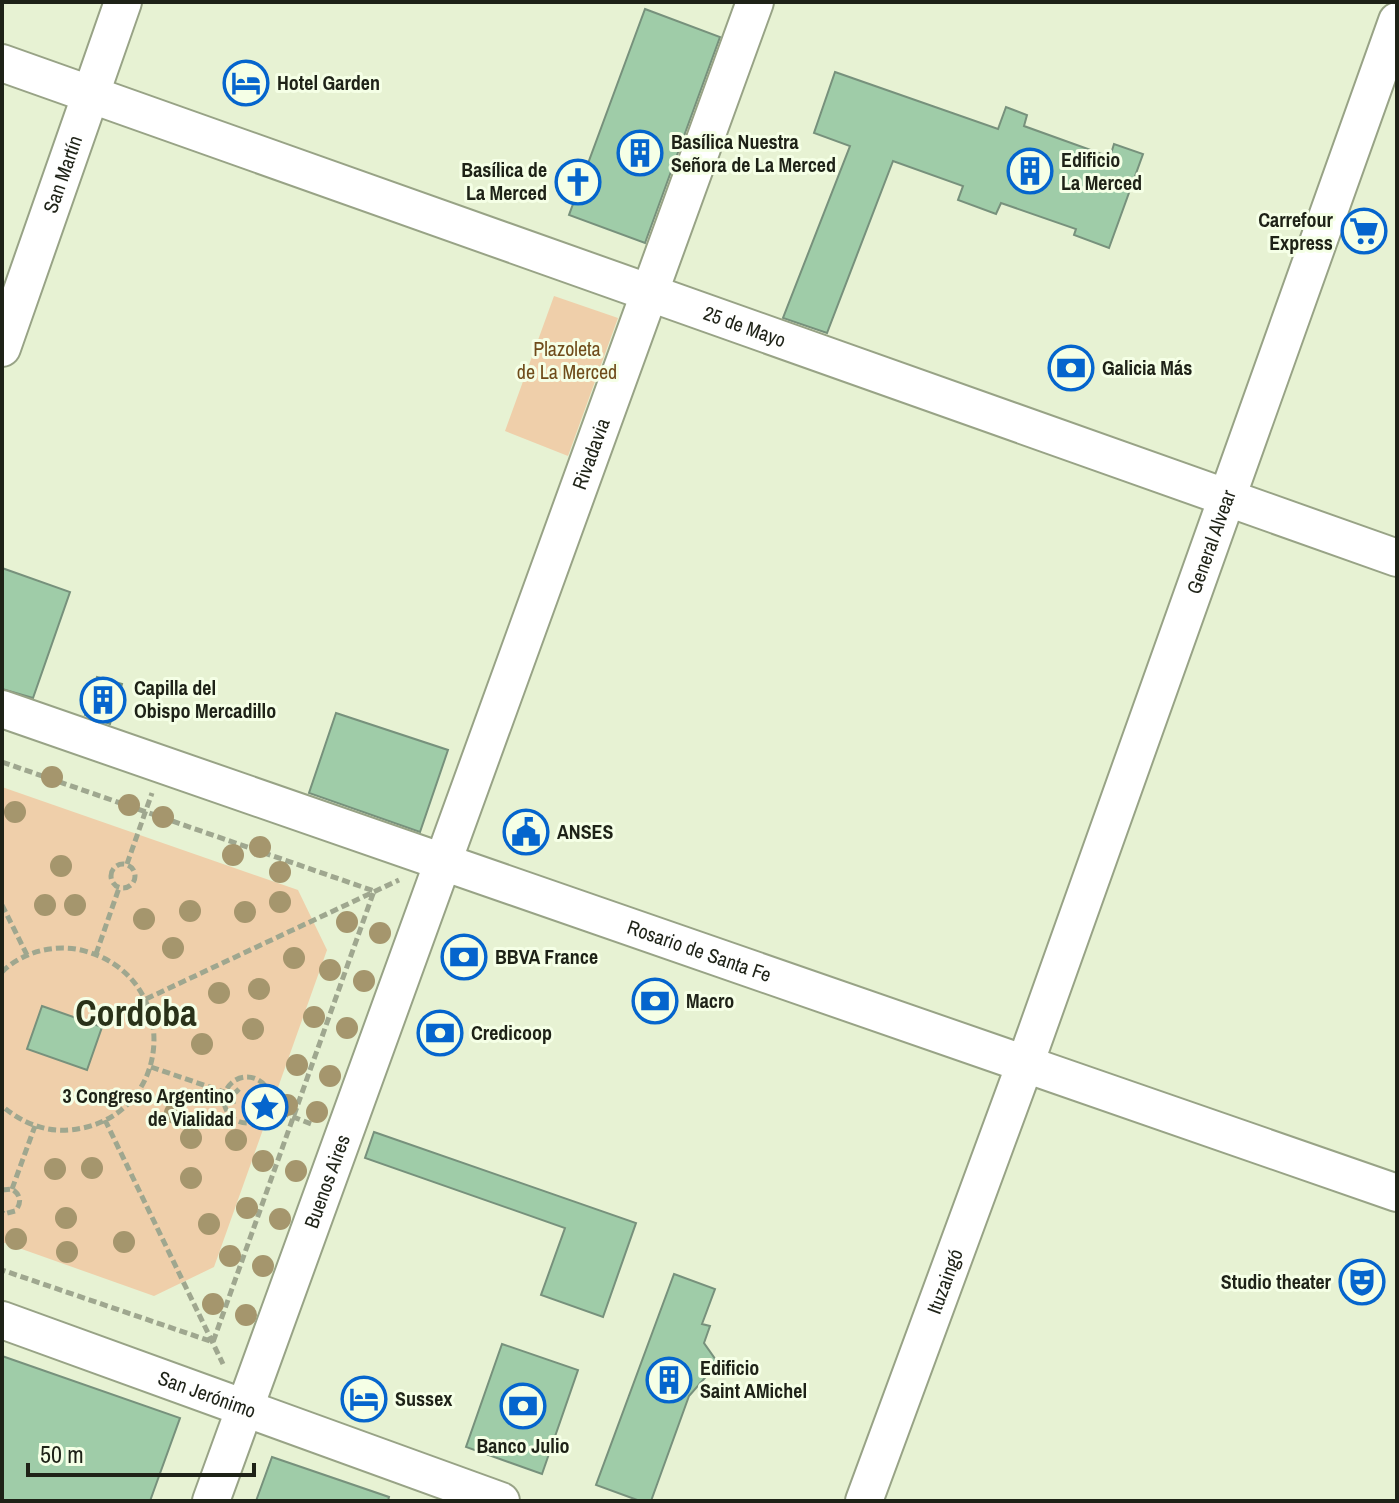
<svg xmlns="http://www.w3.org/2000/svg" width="1399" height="1503" viewBox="0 0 1399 1503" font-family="'Archivo Narrow',sans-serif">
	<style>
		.green { fill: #efcfaa }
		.building { fill: #9fcca8; stroke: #77917c; stroke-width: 2 }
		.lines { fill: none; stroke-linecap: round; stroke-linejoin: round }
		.street-casing { stroke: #98a386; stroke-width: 40 }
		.path { stroke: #9fa78f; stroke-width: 5; stroke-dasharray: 8 4; stroke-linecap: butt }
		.street { stroke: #fff; stroke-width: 36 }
		.tree { fill: #a5966d }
		.labels { text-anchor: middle; stroke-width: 6; stroke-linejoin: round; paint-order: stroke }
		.poi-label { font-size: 20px; font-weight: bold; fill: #1e2217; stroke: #f5ffe6; text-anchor: start }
		.street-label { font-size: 20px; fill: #1e2217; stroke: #f5ffe6 }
		.park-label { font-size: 20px; fill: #6f4b1a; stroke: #f5ffe6 }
		.town-label { font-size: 36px; font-weight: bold; fill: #2a3219; stroke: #f5ffe6 }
	</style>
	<rect width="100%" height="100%" fill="#e7f2d3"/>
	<path class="green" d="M554,296L618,318L568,456L505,431Z
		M2,787L298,890L327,950L214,1267L154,1296L2,1242Z"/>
	<path class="building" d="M645,9L720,37L645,243L569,215Z
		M835,72L998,129L1006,107L1027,115L1024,126L1110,157L1114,144L1143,154L1109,248L1074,235L1076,229L1001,203L996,214L958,200L963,186L893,161L827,333L783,318L850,146L814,133Z
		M2,568L70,592L33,698L2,689Z
		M97,677L122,684L110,724L85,715Z
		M336,713L448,750L420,832L309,793Z
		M42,1006L102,1027L87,1070L27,1049Z
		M374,1132L636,1223L603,1317L541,1295L565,1228L365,1158Z
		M674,1274L715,1289L702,1324L710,1326L704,1343L718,1363L689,1396L651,1501H640L596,1485Z
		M502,1344L578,1370L542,1474L466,1447Z
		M2,1356L180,1418L150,1501H2Z
		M272,1457L389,1497L388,1501H256Z"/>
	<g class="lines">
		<g class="street-casing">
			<g id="street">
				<path id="s1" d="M2,63L1397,558"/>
				<path id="s2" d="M2,348L123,2"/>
				<path id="s3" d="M2,709L1397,1193"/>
				<path id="s4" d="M2,1320L501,1501"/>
				<path id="s5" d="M211,1501L755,2"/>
				<path id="s6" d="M864,1501L1025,1064L1397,21"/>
			</g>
		</g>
		<path class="path" d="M2,762L374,891L213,1342L2,1270
			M127,864L152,793
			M111 876a12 12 0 1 1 24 0a12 12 0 1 1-24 0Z
			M2,905L27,955
			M96,954L119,888
			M2,972C22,952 54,944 81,950C185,975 175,1121 69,1130C44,1132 21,1122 2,1106
			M146,999L399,880
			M151,1067L233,1095
			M224 1100a23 23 0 1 1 46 0a23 23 0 1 1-46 0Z
			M233,1104V1095L239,1089
			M270,1108L314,1125
			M105,1120L223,1364
			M12,1189L35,1126
			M2,1190L12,1189C21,1195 22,1203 15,1211L4,1214L2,1212"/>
		<use href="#street" class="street"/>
	</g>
	<g class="tree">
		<circle cx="52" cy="777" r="11"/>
		<circle cx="129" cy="805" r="11"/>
		<circle cx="15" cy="812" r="11"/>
		<circle cx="163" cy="817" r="11"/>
		<circle cx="260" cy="847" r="11"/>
		<circle cx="233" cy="855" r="11"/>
		<circle cx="61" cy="866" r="11"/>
		<circle cx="280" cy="872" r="11"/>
		<circle cx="280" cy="902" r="11"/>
		<circle cx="45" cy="905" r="11"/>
		<circle cx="75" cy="905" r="11"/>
		<circle cx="190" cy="911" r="11"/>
		<circle cx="245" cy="912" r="11"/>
		<circle cx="144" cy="919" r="11"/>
		<circle cx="347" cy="922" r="11"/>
		<circle cx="380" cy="933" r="11"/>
		<circle cx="173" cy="948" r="11"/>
		<circle cx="294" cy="958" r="11"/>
		<circle cx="330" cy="970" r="11"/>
		<circle cx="364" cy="981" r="11"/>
		<circle cx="259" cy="989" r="11"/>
		<circle cx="219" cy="993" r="11"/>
		<circle cx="314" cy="1017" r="11"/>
		<circle cx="347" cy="1028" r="11"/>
		<circle cx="253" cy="1029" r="11"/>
		<circle cx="202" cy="1044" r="11"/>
		<circle cx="297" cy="1065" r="11"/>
		<circle cx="330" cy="1076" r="11"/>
		<circle cx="287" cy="1105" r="11"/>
		<circle cx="317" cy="1112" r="11"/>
		<circle cx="175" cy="1113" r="11"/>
		<circle cx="191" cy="1138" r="11"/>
		<circle cx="236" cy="1140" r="11"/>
		<circle cx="263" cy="1161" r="11"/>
		<circle cx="92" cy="1168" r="11"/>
		<circle cx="55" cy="1169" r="11"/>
		<circle cx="296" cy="1171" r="11"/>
		<circle cx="191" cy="1178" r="11"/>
		<circle cx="247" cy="1208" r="11"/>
		<circle cx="66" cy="1218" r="11"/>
		<circle cx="280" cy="1219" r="11"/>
		<circle cx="209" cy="1224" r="11"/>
		<circle cx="16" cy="1239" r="11"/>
		<circle cx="124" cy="1242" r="11"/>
		<circle cx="67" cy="1252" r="11"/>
		<circle cx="230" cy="1256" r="11"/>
		<circle cx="263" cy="1266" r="11"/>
		<circle cx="213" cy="1304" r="11"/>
		<circle cx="246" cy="1315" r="11"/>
	</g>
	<defs>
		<g id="hotel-ring" transform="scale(2.3)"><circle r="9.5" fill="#f5ffe6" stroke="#0565cd" stroke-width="1.5"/><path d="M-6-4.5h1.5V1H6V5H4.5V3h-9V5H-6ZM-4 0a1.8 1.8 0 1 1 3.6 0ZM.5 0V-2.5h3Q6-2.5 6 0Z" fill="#0565cd"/></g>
		<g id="building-ring" transform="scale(2.3)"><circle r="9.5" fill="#f5ffe6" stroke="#0565cd" stroke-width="1.5"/><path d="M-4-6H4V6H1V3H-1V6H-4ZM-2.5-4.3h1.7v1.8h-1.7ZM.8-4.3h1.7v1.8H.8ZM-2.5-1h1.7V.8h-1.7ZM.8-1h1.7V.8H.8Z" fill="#0565cd"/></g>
		<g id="church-ring" transform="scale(2.3)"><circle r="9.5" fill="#f5ffe6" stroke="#0565cd" stroke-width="1.5"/><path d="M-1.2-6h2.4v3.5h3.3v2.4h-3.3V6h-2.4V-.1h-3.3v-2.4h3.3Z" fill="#0565cd"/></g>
		<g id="supermarket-ring" transform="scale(2.3)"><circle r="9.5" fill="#f5ffe6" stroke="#0565cd" stroke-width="1.5"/><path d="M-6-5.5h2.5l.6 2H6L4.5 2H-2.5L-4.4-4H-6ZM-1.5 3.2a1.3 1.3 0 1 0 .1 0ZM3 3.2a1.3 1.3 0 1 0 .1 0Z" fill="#0565cd"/></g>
		<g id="bank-ring" transform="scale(2.3)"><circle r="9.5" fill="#f5ffe6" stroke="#0565cd" stroke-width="1.5"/><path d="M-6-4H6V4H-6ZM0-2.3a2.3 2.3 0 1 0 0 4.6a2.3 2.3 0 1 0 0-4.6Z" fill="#0565cd"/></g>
		<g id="civic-ring" transform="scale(2.3)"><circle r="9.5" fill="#f5ffe6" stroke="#0565cd" stroke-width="1.5"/><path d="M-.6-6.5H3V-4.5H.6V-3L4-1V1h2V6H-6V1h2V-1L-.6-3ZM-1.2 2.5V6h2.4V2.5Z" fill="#0565cd"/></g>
		<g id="sight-ring" transform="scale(2.3)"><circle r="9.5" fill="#f5ffe6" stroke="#0565cd" stroke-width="1.5"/><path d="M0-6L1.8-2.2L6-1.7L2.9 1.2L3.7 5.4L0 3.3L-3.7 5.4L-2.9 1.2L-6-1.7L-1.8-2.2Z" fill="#0565cd"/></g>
		<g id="theatre-ring" transform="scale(2.3)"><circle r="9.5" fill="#f5ffe6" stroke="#0565cd" stroke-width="1.5"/><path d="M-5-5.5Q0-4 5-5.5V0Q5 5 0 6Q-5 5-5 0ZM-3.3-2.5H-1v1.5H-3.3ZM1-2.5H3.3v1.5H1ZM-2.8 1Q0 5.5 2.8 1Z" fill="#0565cd"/></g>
	</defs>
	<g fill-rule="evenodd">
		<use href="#hotel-ring" x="246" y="83"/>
		<use href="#building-ring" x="640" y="153"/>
		<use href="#building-ring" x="1030" y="171"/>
		<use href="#church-ring" x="578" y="182"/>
		<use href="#supermarket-ring" x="1364" y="231"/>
		<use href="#bank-ring" x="1071" y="368"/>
		<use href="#building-ring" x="103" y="700"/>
		<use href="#civic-ring" x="526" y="832"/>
		<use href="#bank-ring" x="464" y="957"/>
		<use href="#bank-ring" x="655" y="1001"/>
		<use href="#bank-ring" x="440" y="1033"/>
		<use href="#sight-ring" x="265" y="1107"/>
		<use href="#theatre-ring" x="1362" y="1282"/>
		<use href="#building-ring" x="669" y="1380"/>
		<use href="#hotel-ring" x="364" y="1399"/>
		<use href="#bank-ring" x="523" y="1406"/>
	</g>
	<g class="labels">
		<g class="poi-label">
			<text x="277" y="90">Hotel Garden</text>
			<text x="671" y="149">Basílica Nuestra<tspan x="671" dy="23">Señora de La Merced</tspan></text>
			<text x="1061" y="167">Edificio<tspan x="1061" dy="23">La Merced</tspan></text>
			<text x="547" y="177" text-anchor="end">Basílica de<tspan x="547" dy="23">La Merced</tspan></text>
			<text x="1333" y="227" text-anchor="end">Carrefour<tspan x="1333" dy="23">Express</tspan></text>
			<text x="1102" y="375">Galicia Más</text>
			<text x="134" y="695">Capilla del<tspan x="134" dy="23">Obispo Mercadillo</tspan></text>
			<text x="557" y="839">ANSES</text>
			<text x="495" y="964">BBVA France</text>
			<text x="686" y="1008">Macro</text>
			<text x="471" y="1040">Credicoop</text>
			<text x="234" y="1103" text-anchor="end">3 Congreso Argentino<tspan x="234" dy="23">de Vialidad</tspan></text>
			<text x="1331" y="1289" text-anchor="end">Studio theater</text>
			<text x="700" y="1375">Edificio<tspan x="700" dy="23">Saint AMichel</tspan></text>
			<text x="395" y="1406">Sussex</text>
			<text x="523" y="1453" text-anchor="middle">Banco Julio</text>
		</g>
		<g class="street-label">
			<text dy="7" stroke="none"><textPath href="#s2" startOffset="184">San Martín</textPath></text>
			<text dy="7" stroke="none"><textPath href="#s1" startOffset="788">25 de Mayo</textPath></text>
			<text dy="7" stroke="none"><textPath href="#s5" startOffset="1114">Rivadavia</textPath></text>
			<text dy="7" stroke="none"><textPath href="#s6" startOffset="1020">General Alvear</textPath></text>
			<text dy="7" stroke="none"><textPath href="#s3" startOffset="738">Rosario de Santa Fe</textPath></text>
			<text dy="7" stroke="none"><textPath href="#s5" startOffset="340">Buenos Aires</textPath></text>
			<text dy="7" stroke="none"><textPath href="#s6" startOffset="234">Ituzaingó</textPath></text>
			<text dy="7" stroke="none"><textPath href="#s4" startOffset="218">San Jerónimo</textPath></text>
		</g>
		<g class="park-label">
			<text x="567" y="356">Plazoleta<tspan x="567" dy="23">de La Merced</tspan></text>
		</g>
		<g class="town-label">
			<text x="136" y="1026">Cordoba</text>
		</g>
	</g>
	<rect width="1399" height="1503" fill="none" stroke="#1e2217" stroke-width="8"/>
	<path d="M28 1463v12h226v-12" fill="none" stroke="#1e2217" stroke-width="4"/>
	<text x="40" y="1463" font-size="24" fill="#1e2217" stroke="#f5ffe6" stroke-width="6" paint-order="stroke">50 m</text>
</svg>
